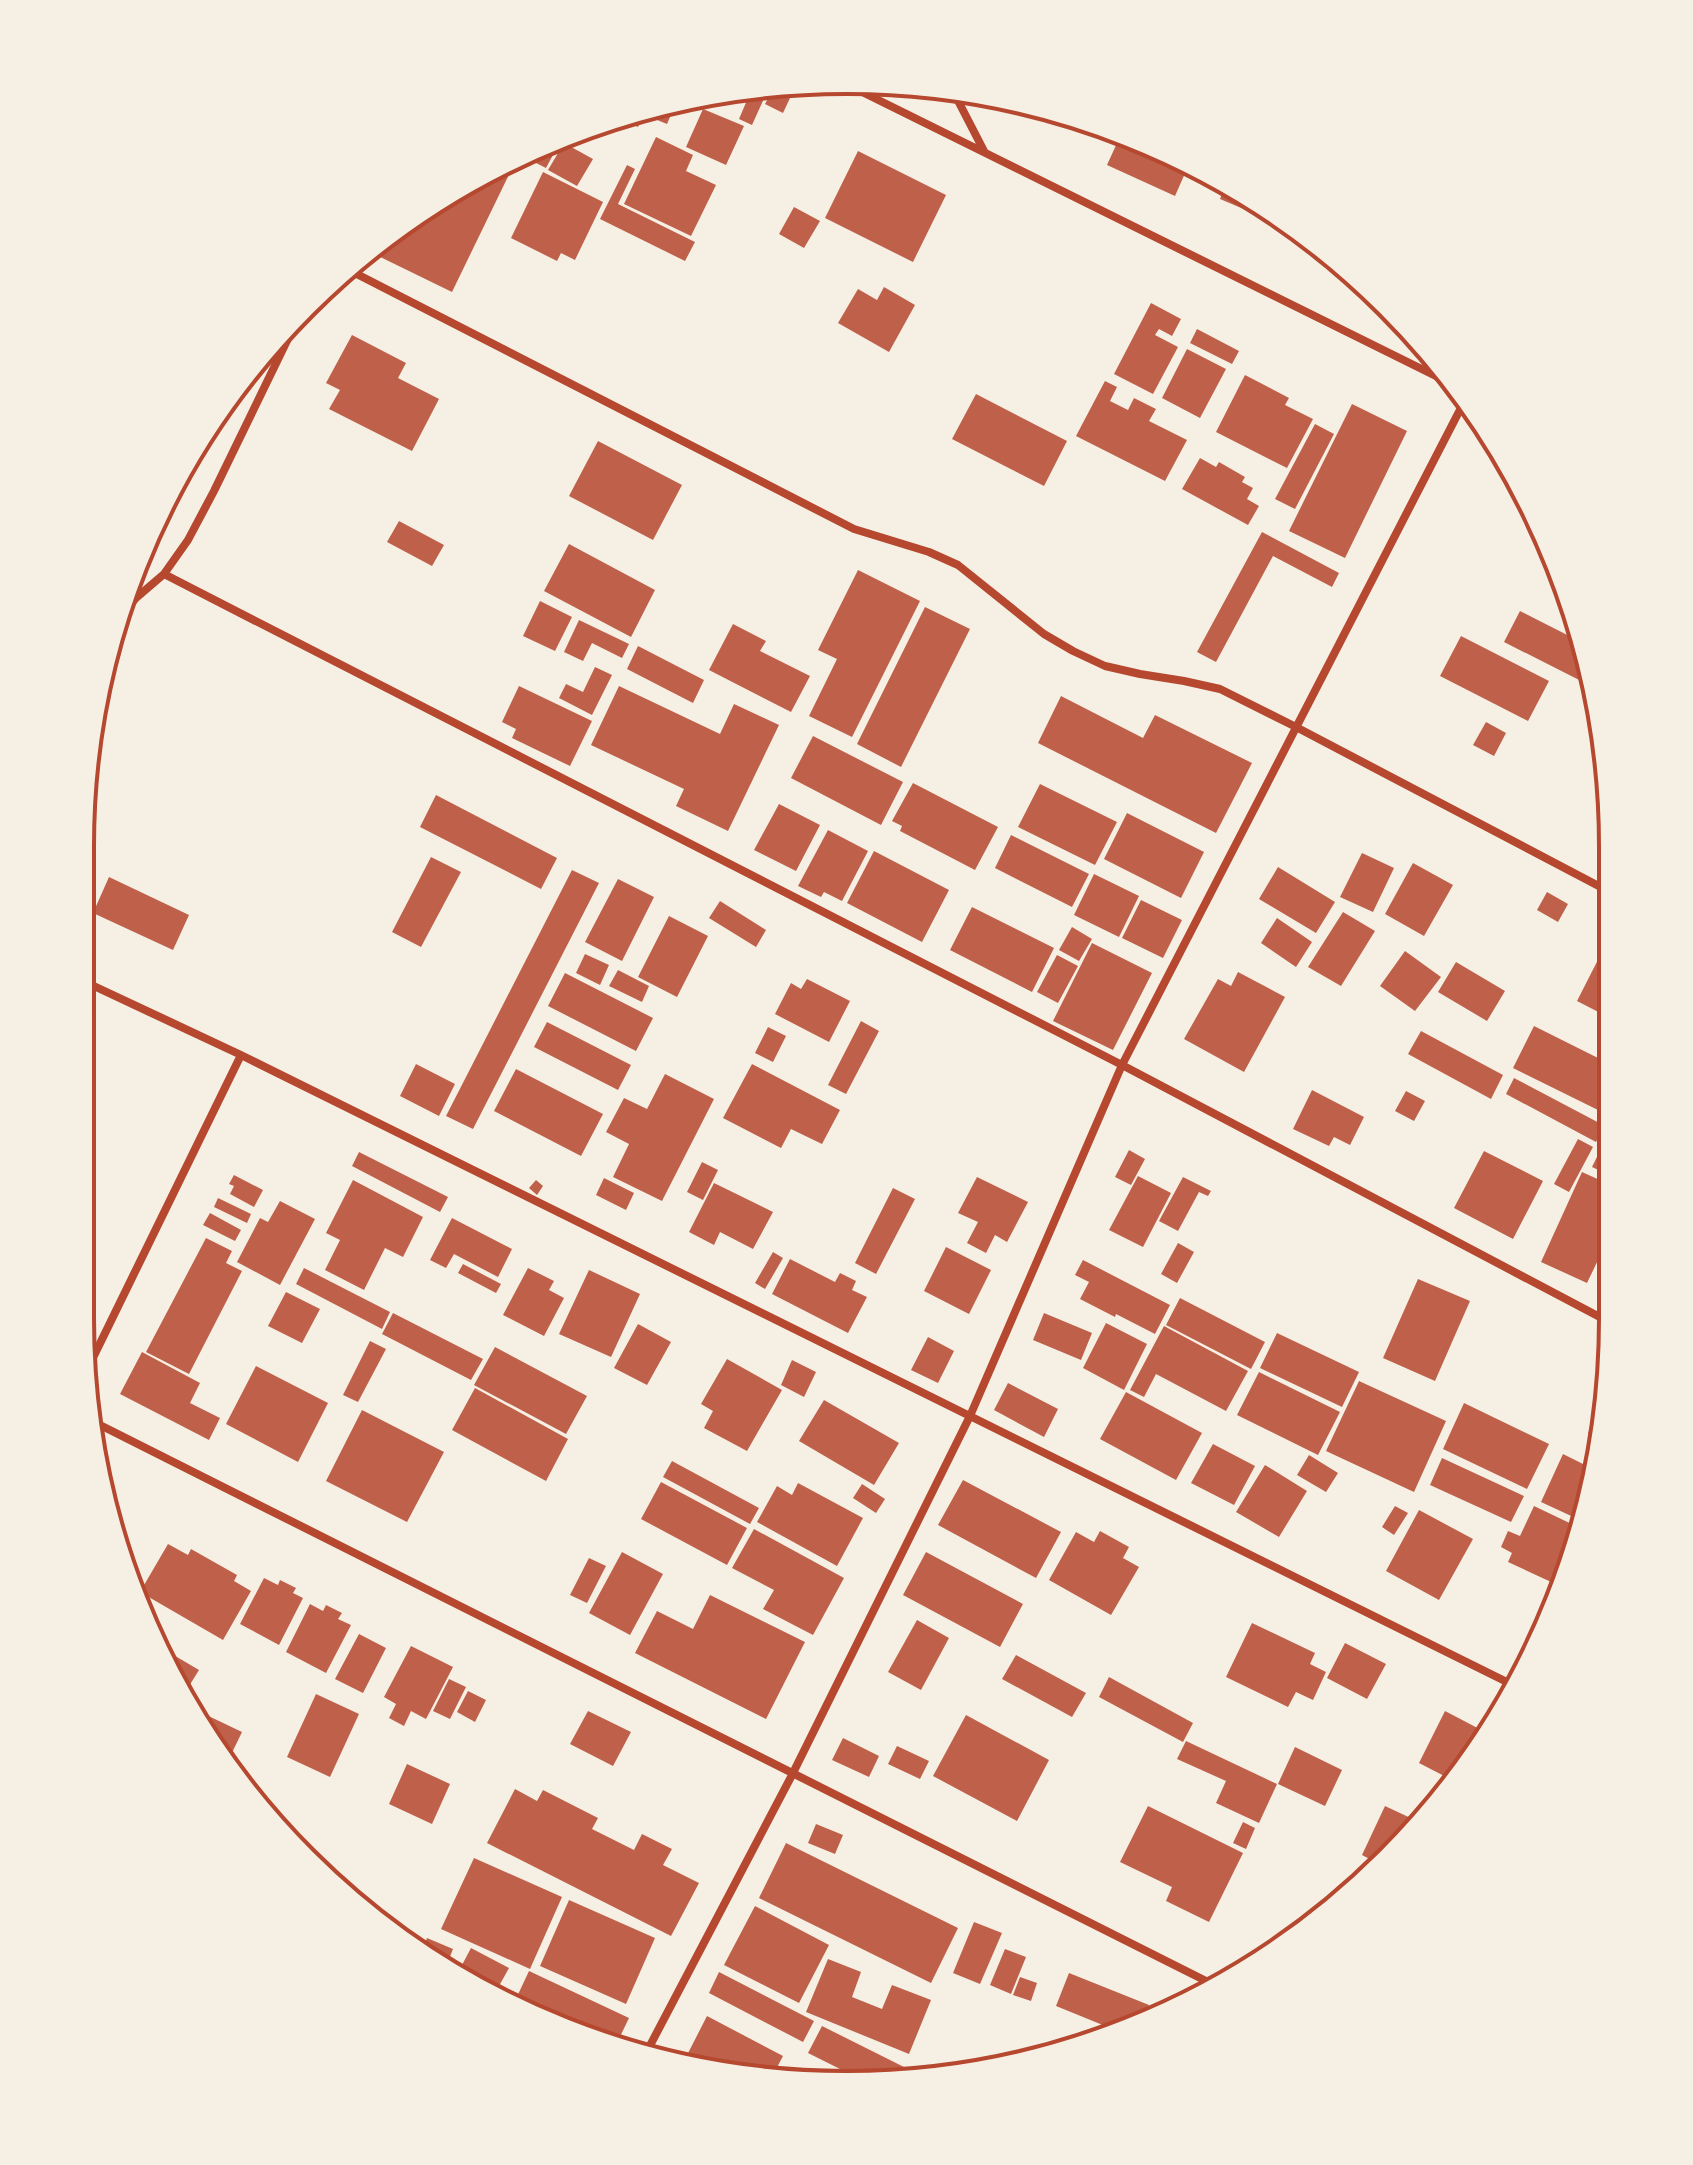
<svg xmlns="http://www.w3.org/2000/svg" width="1693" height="2165" viewBox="0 0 1693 2165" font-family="Arial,sans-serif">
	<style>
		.building { fill: #bf614a }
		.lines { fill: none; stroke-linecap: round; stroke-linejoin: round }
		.minor { stroke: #b5482f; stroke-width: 8 }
		.rim { fill: none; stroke: #b5482f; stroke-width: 4 }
	</style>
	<rect width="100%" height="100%" fill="#f6efe4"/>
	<path class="building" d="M753,86L767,92L752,125L739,119Z
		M773,89L790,98L783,113L765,104Z
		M676,103L667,124L650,117L654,108Z
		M703,109L744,126L726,165L686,147Z
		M646,110L638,127L617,117L637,112Z
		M656,137L693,155L686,171L716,185L691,236L624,204Z
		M562,138L546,168L522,156Z
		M1139,141L1190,162L1175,196L1107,165L1117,143L1134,151Z
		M564,143L593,159L577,186L548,170Z
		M858,151L946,195L913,262L825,218Z
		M517,158L452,292L370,252L372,248L463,183Z
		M627,165L635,169L618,204L695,242L685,261L600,219Z
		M543,172L603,202L575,260L561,253L557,261L511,238Z
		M1226,184L1281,218L1279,224L1220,199Z
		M794,207L820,221L804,248L779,234Z
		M884,287L915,305L889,352L838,323L858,289L877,300Z
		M1151,303L1181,319L1172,336L1159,329L1155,335L1178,347L1153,394L1114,374Z
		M1197,329L1239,351L1232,364L1190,343Z
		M352,335L406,363L398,378L439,399L412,451L329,409L340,390L326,383Z
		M1187,349L1226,369L1200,418L1162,398Z
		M1245,375L1289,398L1285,405L1313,419L1287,468L1216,432Z
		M1105,381L1117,387L1110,401L1128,410L1134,398L1156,409L1149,421L1187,440L1165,481L1076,436Z
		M976,394L1067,441L1044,486L952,439Z
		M1352,404L1407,431L1345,558L1289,531Z
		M1315,424L1334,434L1295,509L1275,499Z
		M598,441L682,485L653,540L569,496Z
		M1200,458L1216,467L1219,462L1245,477L1242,482L1253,488L1247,499L1259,506L1248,525L1182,489Z
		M399,521L444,545L432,566L387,542Z
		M1262,532L1339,573L1332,587L1273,556L1216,662L1197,652Z
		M569,544L655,590L631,637L544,591Z
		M858,570L920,601L852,737L809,716L837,659L818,650Z
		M540,601L572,617L555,651L523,636Z
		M925,607L970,629L901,767L857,744Z
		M1520,611L1581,642L1588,681L1587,684L1504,642Z
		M579,620L629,644L622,658L592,643L583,661L564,652Z
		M733,624L766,641L760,651L810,676L791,712L709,670Z
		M1461,636L1549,681L1528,721L1440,676Z
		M638,646L704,680L693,703L627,669Z
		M595,667L612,675L592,715L559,698L566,684L583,692Z
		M519,686L592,721L570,766L512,738L516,729L502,722Z
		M619,686L720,734L734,704L779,725L728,831L676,806L684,789L591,745Z
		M1061,696L1143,738L1155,715L1252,763L1216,833L1038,743Z
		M1486,722L1506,733L1494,756L1473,745Z
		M813,736L903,782L881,825L791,778Z
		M913,783L998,827L975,870L900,831L902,826L892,821Z
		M1040,784L1117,822L1095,865L1018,827Z
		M436,795L557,858L541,889L420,827Z
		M779,804L820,825L796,871L754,850Z
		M1127,813L1204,852L1181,898L1104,859Z
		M828,830L868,851L842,901L824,892L821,897L798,886Z
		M1011,835L1089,874L1072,907L995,868Z
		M874,851L949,890L922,942L847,903Z
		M1362,853L1394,868L1373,912L1340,897Z
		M431,857L461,872L421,947L392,932Z
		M1413,863L1453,885L1424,936L1385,914Z
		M1278,867L1335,902L1316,933L1259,899Z
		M572,870L599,883L473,1129L446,1116Z
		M1094,874L1139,896L1119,937L1074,915Z
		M109,877L189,915L173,950L93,913Z
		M618,879L654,897L622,961L585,942Z
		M1547,892L1568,904L1558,922L1537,910Z
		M1141,900L1182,920L1163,958L1122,938Z
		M720,901L766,930L756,947L709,918Z
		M972,907L1054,948L1032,992L950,950Z
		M1343,912L1375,931L1341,986L1308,967Z
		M669,916L708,936L677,997L638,977Z
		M1277,918L1312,942L1296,967L1261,943Z
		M1072,927L1092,939L1079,961L1059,950Z
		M1092,943L1152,973L1113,1050L1053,1021Z
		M1606,944L1612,947V990L1609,995L1612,996V1019L1577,1001Z
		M1405,951L1441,977L1415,1011L1380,986Z
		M585,954L609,965L600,985L576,973Z
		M1057,955L1078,966L1058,1003L1037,992Z
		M1456,962L1505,991L1487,1021L1438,992Z
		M618,970L649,986L642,1002L609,986Z
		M1238,972L1285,997L1244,1072L1184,1039L1218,979L1231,986Z
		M565,973L653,1018L636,1051L548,1006Z
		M807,979L850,1001L829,1042L775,1014L791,983L801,989Z
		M861,1021L879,1031L846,1094L828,1085Z
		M547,1022L631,1065L618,1090L534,1047Z
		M1534,1026L1612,1065V1082L1598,1110L1513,1068Z
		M768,1027L786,1036L773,1062L755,1053Z
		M1421,1031L1503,1075L1491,1099L1408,1054Z
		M416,1064L455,1084L439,1116L400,1096Z
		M752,1064L840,1110L822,1144L791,1129L781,1148L723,1118Z
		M516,1069L603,1114L581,1156L494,1111Z
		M665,1074L714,1099L662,1201L613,1177L629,1144L606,1132L624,1098L647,1109Z
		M1514,1078L1605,1126L1596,1142L1506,1094Z
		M1312,1090L1364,1117L1350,1145L1334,1137L1329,1146L1293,1129Z
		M1406,1091L1425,1101L1414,1121L1395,1111Z
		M1612,1126V1142L1613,1177L1592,1167Z
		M1578,1139L1593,1147L1569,1192L1554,1184Z
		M1129,1150L1145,1159L1131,1185L1115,1177Z
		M1484,1151L1543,1181L1513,1239L1454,1208Z
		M359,1152L448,1197L440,1212L352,1166Z
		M702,1162L718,1170L703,1200L687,1192Z
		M1582,1172L1613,1186V1229L1587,1283L1541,1262Z
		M234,1175L263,1190L254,1207L230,1194L234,1186L229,1184Z
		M1138,1176L1171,1193L1143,1247L1109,1230Z
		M977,1177L1028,1202L1007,1242L995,1235L986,1253L967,1243L978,1222L958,1213Z
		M1183,1177L1211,1191L1208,1196L1199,1192L1178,1231L1159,1221Z
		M604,1178L634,1193L626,1210L596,1195Z
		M353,1180L423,1217L403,1257L385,1248L364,1290L325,1270L340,1240L326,1233Z
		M536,1180L543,1186L537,1195L529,1188Z
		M714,1183L773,1212L753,1249L720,1232L714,1245L689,1232Z
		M893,1188L915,1199L876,1274L855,1263Z
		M218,1198L251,1214L247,1223L214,1207Z
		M280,1201L315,1219L280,1285L237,1262L260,1218L268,1222Z
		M210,1213L241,1230L235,1241L203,1225Z
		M452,1218L512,1249L498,1277L454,1254L446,1268L430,1260Z
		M206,1238L232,1251L226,1263L242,1271L189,1374L146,1352Z
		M1178,1243L1194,1252L1177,1283L1161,1274Z
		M946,1247L991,1270L969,1314L924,1291Z
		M773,1252L783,1258L765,1289L755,1283Z
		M790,1259L835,1282L840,1273L856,1281L852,1290L867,1297L848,1333L772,1294Z
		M1083,1260L1170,1305L1155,1334L1116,1314L1115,1317L1080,1299L1089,1282L1075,1275Z
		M463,1264L501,1284L496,1293L458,1273Z
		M304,1268L390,1312L382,1329L296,1284Z
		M528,1268L554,1281L549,1290L564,1298L544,1336L503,1315Z
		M589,1270L640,1294L611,1357L559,1334Z
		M1418,1279L1470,1301L1435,1381L1383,1358Z
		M286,1292L320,1309L302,1343L268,1326Z
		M1180,1298L1265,1342L1251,1369L1166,1325Z
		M393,1313L483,1359L471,1380L382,1334Z
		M1044,1313L1092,1333L1081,1360L1033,1340Z
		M1106,1323L1147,1344L1124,1390L1083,1368Z
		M638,1324L671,1342L647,1385L614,1368Z
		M1164,1326L1248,1371L1226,1411L1156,1374L1144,1397L1130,1390Z
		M1277,1333L1359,1372L1342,1407L1260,1368Z
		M928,1337L954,1351L938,1383L911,1370Z
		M370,1341L386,1349L358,1402L343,1395Z
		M495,1347L587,1396L566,1434L474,1385Z
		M142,1352L200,1383L190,1403L220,1418L209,1440L120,1394Z
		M727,1359L782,1390L747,1451L704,1428L713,1411L701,1404Z
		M792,1360L816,1372L804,1397L781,1385Z
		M256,1366L328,1403L298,1462L226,1424Z
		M1259,1372L1340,1412L1318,1455L1237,1415Z
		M1359,1381L1446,1421L1414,1492L1326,1451Z
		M1008,1383L1058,1409L1044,1437L994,1410Z
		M475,1388L568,1439L546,1481L452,1430Z
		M1126,1392L1202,1433L1176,1480L1100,1439Z
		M824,1400L899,1443L874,1485L799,1441Z
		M1605,1402L1601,1441L1588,1433Z
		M1464,1403L1549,1444L1527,1489L1443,1449Z
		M362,1410L444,1452L407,1522L326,1481Z
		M1213,1444L1255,1466L1234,1505L1191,1483Z
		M1563,1454L1597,1471L1582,1521L1541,1502Z
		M1309,1455L1338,1473L1326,1492L1297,1475Z
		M1442,1458L1524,1496L1511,1522L1430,1485Z
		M672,1461L759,1508L750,1524L663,1477Z
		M1265,1465L1307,1491L1279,1537L1236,1512Z
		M963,1480L1061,1532L1036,1578L938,1525Z
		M661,1482L747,1528L727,1565L641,1519Z
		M798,1483L863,1518L837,1566L757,1522L777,1486L792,1495Z
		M862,1484L885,1499L876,1513L853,1498Z
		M1395,1506L1408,1513L1394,1535L1382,1527Z
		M1534,1506L1580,1528L1562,1587L1508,1562L1512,1553L1501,1547L1508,1531L1520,1536Z
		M1419,1510L1473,1539L1439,1600L1386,1571Z
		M754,1529L844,1578L813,1635L763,1609L774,1590L732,1568Z
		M1100,1531L1129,1547L1123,1558L1139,1567L1111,1615L1049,1580L1076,1532L1094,1542Z
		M168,1544L188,1555L191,1549L237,1575L234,1581L251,1591L223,1640L140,1592Z
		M622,1552L663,1574L630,1635L589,1613Z
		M926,1552L1023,1604L1000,1647L903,1595Z
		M589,1558L606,1566L587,1603L570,1595Z
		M264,1578L278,1585L280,1580L296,1588L293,1593L303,1598L279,1645L240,1624Z
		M710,1595L805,1642L766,1719L635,1653L657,1611L693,1629Z
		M310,1604L323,1611L326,1605L342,1613L338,1619L351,1625L326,1673L286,1652Z
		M917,1620L949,1638L921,1690L888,1672Z
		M1252,1623L1315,1653L1310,1664L1326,1672L1313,1700L1296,1692L1288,1707L1226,1677Z
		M359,1634L386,1648L363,1693L335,1679Z
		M1345,1643L1386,1664L1367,1699L1327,1678Z
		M411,1646L453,1667L426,1719L411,1711L404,1726L389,1718L396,1704L384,1697Z
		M160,1647L199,1670L181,1699Z
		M1016,1655L1086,1693L1072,1717L1002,1679Z
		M1109,1677L1193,1723L1183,1742L1099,1697Z
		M449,1679L466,1687L450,1719L433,1711Z
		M468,1691L486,1700L475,1722L457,1712Z
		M316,1694L359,1714L330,1777L287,1757Z
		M198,1711L242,1732L228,1761L195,1717Z
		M588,1711L631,1732L613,1766L570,1744Z
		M1445,1711L1489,1734L1484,1745L1452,1780L1419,1763Z
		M966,1715L1049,1760L1017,1821L933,1776Z
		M843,1738L879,1756L869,1777L832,1760Z
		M1186,1741L1277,1784L1259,1823L1216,1803L1226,1781L1177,1759Z
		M897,1746L929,1761L920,1779L888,1764Z
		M1295,1747L1342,1770L1325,1806L1278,1784Z
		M407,1764L450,1784L432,1824L389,1804Z
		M515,1789L537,1801L543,1790L598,1818L592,1829L634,1850L642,1834L672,1849L663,1865L699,1883L671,1936L487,1843Z
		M1148,1806L1243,1853L1209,1922L1166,1901L1172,1887L1120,1862Z
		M1385,1806L1417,1821L1379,1864L1362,1855Z
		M1243,1822L1255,1828L1246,1849L1233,1843Z
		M816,1824L843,1835L835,1854L808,1843Z
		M786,1843L958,1928L931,1983L759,1898Z
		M474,1858L562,1897L530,1969L441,1929Z
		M569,1900L655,1938L626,2004L540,1966Z
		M755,1906L829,1945L799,2003L724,1965Z
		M974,1922L1002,1933L980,1984L953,1973Z
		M427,1938L453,1949L445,1969L422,1951Z
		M471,1948L509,1968L494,1995L471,1986L477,1973L462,1965Z
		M1005,1949L1026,1957L1011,1994L990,1985Z
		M828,1959L861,1972L852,1997L882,2009L892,1985L931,2000L909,2054L806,2012Z
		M529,1971L629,2018L616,2045L514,2003Z
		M719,1972L814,2021L803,2042L709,1993Z
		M1069,1973L1149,2005L1143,2018L1115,2030L1056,2006Z
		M1020,1977L1037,1983L1031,2001L1013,1995Z
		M707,2016L783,2056L773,2075L683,2063Z
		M822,2026L908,2069L904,2077L866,2082L808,2053Z"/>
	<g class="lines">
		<path class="minor" d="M844,83L1454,385
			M953,91L984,151
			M345,268L854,529L929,552L958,565L1044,634L1073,651L1105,666L1140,674L1184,681L1220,689L1296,727L1612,893
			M164,574L1122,1065L1613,1324
			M117,619L136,598L164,574L188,540L214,491L300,314
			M81,980L241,1055L1515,1686
			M87,1370L241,1055
			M94,1422L1218,1987
			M644,2057L792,1775L970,1416L1122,1065L1465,400"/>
	</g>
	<path d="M0 0H1693V2165H0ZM846 94H847A752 752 0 0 1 1599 846V1319A752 752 0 0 1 847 2071H846A752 752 0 0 1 94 1319V846A752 752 0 0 1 846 94Z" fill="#f6efe4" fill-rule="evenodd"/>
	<path class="rim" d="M846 94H847A752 752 0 0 1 1599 846V1319A752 752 0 0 1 847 2071H846A752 752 0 0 1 94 1319V846A752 752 0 0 1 846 94Z"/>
</svg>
